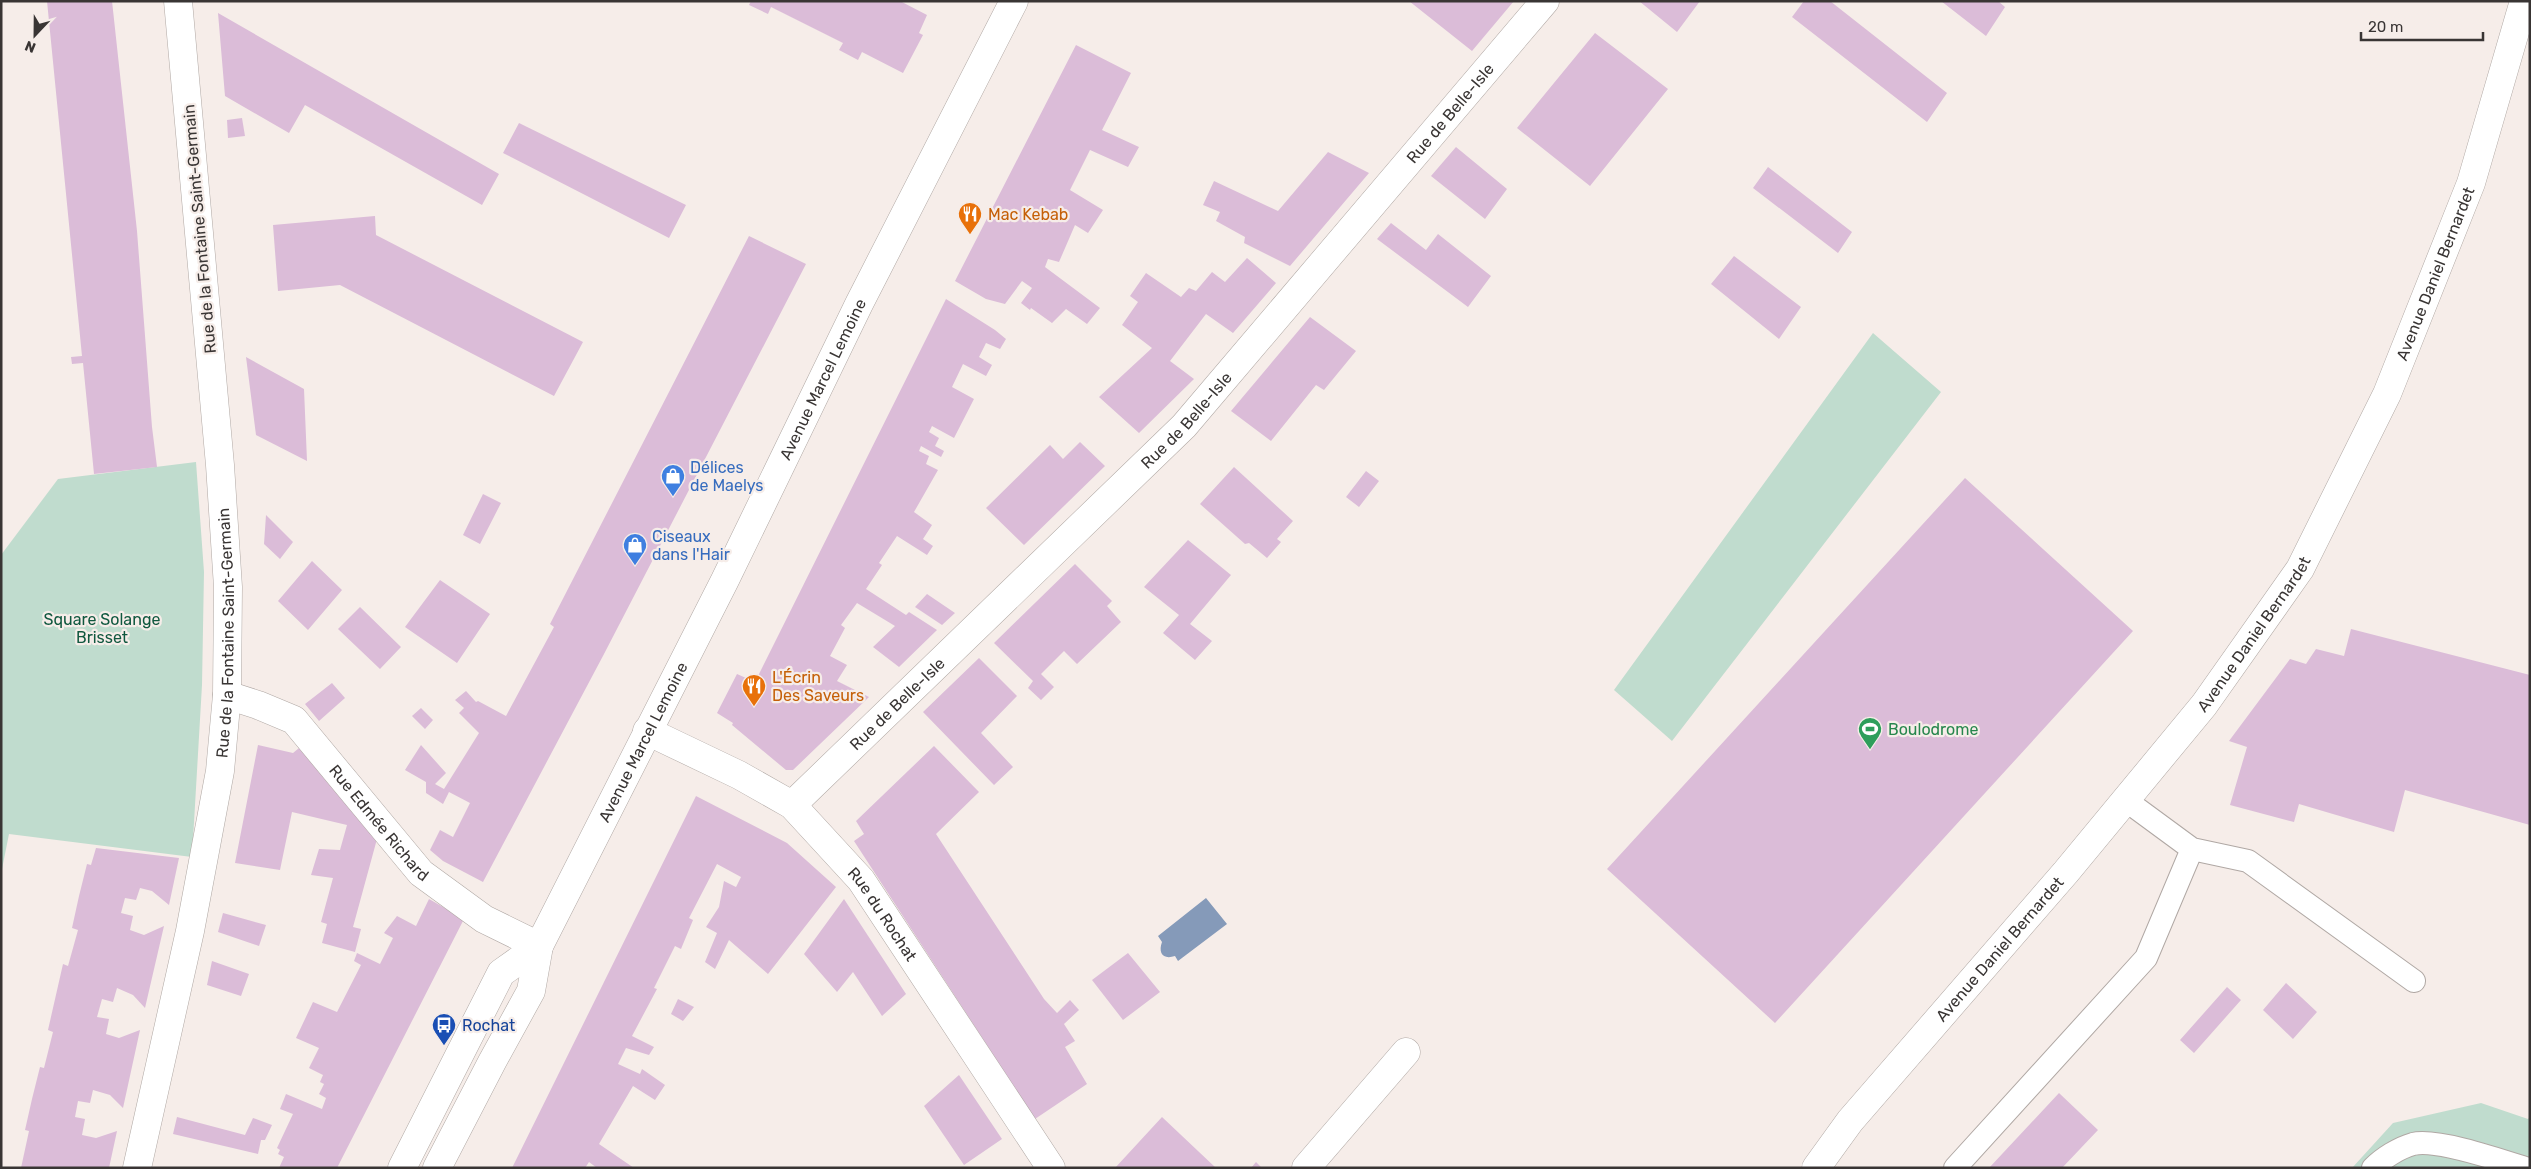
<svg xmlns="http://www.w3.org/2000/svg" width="2531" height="1169" viewBox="0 0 2531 1169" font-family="Rubik,sans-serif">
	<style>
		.green { fill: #c0dcce }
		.water { fill: #859ab9 }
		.building { fill: #dbbcd8 }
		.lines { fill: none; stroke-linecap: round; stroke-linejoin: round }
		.lane-casing { stroke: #b0a8a4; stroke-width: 24 }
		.street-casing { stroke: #b0a8a4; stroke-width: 29 }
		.secondary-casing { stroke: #b0a8a4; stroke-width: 29 }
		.lane { stroke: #fff; stroke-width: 22 }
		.street { stroke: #fff; stroke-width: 28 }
		.secondary { stroke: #fff; stroke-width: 28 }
		.labels { text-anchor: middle; stroke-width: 4.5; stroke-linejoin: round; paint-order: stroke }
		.street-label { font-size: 16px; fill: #393534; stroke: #f6ede9 }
		.food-label { font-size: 16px; fill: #c56008; stroke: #f6ede9; text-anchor: start }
		.shop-label { font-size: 16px; fill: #366cbe; stroke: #f6ede9; text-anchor: start }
		.park-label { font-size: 16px; fill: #10583f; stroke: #f6ede9 }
		.leisure-label { font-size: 16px; fill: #27864d; stroke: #f6ede9; text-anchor: start }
		.transit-label { font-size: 16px; fill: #164399; stroke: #f6ede9; text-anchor: start }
	</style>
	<rect width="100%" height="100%" fill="#f6ede9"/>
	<path class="green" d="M1873,333L1941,392L1672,741L1614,690Z
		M196,462L204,572L202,685L192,857L9,834L1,874V555L58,479Z
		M2481,1103L2528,1119L2530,1117V1168H2352L2393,1123Z"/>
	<path class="water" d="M1206,898L1227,924L1178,961L1175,956C1163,960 1158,953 1162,942L1158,936Z"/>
	<path class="building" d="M47,1H112L137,231L152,427L157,467L94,474L83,363L72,364L71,357L82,356Z
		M751,1H900L927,15L919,33L923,35L903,73L862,52L858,60L839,50L843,43L771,7L768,14L749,5Z
		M1409,1H1514L1472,51Z
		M1639,1H1700L1677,32Z
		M1804,1H1830L1947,93L1927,122L1792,17Z
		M1941,1H1998L2005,7L1986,36Z
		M218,13L499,174L482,205L305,105L289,133L225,96Z
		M1595,33L1668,89L1590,186L1517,128Z
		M1076,45L1131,73L1102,130L1139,147L1128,167L1090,150L1070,190L1103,210L1088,233L1075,225L1059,262L1048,259L1045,267L1100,308L1087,324L1066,309L1052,323L1031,308L1030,310L1021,303L1032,288L1022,281L1005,304L986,299L955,281Z
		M242,118L245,136L228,138L227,120Z
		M519,123L686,205L669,238L503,153Z
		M1456,147L1507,189L1485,219L1431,176Z
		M1328,152L1369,173L1290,266L1244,243L1245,237L1216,221L1220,212L1203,205L1214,181L1278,211Z
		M1768,167L1852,232L1838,253L1753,188Z
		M375,216L376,235L583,342L554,396L340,285L278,291L273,225Z
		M1391,223L1426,250L1438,234L1491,276L1468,307L1377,239Z
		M749,236L806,264L604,654L483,882L443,861L430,850L440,830L453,837L470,803L449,792L443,804L426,793V782L405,770L421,745L446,773L435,784L444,789L479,733L459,713L464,708L455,700L466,691L476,702L478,701L506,716L554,627L550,624Z
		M1734,256L1801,307L1779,339L1711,284Z
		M1247,258L1276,283L1233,333L1206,314L1170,361L1194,379L1139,433L1099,397L1152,348L1122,325L1138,302L1130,296L1146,273L1181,297L1189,288L1196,291L1212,272L1225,282Z
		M946,299L995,330L1006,339L1000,349L986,343L979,357L992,365L986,376L963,364L952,387L974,399L954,438L932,426L929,432L939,438L935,446L944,451L941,457L921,446L919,451L929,456L926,464L938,470L914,512L932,525L923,539L933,546L927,555L897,536L879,563L882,565L866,589L906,615L909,612L937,630L899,667L873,647L895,626L857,603L841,625L845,628L830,656L847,665L837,681L869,697L793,770H786L732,725L733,723L717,713L737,674L755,682Z
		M1310,317L1356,351L1324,390L1316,385L1271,441L1231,411Z
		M246,357L304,389L307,461L256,435Z
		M1080,442L1105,466L1024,545L986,508L1050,445L1063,459Z
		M1234,467L1293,521L1277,539L1281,542L1267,558L1249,543L1245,544L1200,504Z
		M1366,471L1379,481L1359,507L1346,497Z
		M1965,478L2133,631L1775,1023L1607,869Z
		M483,494L501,503L480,544L463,535Z
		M266,515L293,542L280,559L264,544Z
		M1188,540L1231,575L1190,624L1212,641L1195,660L1163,633L1179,615L1144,587Z
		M312,561L342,590L308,630L278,601Z
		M1075,564L1112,601L1107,606L1121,622L1077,664L1064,651L1041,674L1054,687L1041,700L1028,688L1033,681L994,643Z
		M440,580L490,614L457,663L405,627Z
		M927,594L955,613L942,625L915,607Z
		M360,607L401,647L380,669L338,629Z
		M2351,629L2530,675V825L2405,790L2394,832L2299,804L2294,822L2230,805L2247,747L2229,741L2290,659L2306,664L2316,649L2344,656Z
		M979,658L1017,696L981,733L1013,767L994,785L923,712Z
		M332,683L345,698L319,721L305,704Z
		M421,708L433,720L425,729L412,716Z
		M258,745L293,753L299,748L377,839L353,927L361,929L355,952L322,943L327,924L321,922L333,878L311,875L319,849L340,850L347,825L292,812L280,870L235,863Z
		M934,746L979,792L936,834L1044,999L1057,1013L1070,1000L1079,1010L1064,1024L1075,1041L1065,1047L1087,1084L1035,1119L854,841L864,834L856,821Z
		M696,796L787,843L836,887L768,974L729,940L715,969L705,962L717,933L706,927L719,907L724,881L736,887L741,877L717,864L689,918L693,920L681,949L675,946L654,988L657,989L632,1036L654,1047L649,1055L626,1048L618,1064L640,1074L642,1069L665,1085L655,1100L633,1086L599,1144L634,1168H597L589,1162L585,1168H512Z
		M96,848L179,858L169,905L152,891L140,888L136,900L125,898L121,913L133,916L130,930L144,935L164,926L145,1008L133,995L117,988L113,1002L102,999L97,1017L109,1019L106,1034L119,1038L140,1030L123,1108L110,1095L93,1090L90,1103L78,1101L75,1117L85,1119L82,1135L96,1138L117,1131L109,1168H21L29,1131L25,1130L32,1099L40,1067L44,1068L53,1032L48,1030L63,964L68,966L78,930L72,928L79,896L87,864L91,865Z
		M429,899L464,919L337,1168H279L284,1157L278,1154L280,1150L277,1148L293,1114L280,1109L286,1094L322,1109L326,1098L319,1094L324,1084L320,1082L323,1075L309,1068L319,1048L296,1038L313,1002L337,1012L361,965L354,961L357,953L380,964L393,938L384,933L397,916L416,926Z
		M844,899L906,994L882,1016L853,972L837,992L804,954Z
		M223,913L266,925L259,946L218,932Z
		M1128,953L1160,992L1123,1020L1092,980Z
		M212,961L249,974L241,996L207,985Z
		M2286,983L2317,1012L2293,1039L2263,1010Z
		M2227,987L2241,1000L2194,1053L2180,1040Z
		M678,999L694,1007L683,1021L671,1014Z
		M959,1075L1002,1139L964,1165L924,1106Z
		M2059,1093L2098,1130L2062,1168H1989Z
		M177,1117L245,1135L253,1118L272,1125L265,1140H261L258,1154L173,1134Z
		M1162,1117L1216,1168H1115Z
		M1256,1162L1262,1168H1251Z"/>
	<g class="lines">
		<g class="lane-casing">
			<path id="lane" d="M2124,799L2192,849L2248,861L2414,981
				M1955,1168L2146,958L2192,849
				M2373,1168C2383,1158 2399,1148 2413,1144C2436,1138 2500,1160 2525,1168"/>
		</g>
		<g class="street-casing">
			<g id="street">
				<path id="s1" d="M227,695L258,705L294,720L421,873L484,919L539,946"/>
				<path id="s2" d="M647,731L739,775L792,805L861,880L1051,1168"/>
				<path id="s3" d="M792,805L1184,426L1545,1"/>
				<path id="s4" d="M137,1168L190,931L220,771L227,695L228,587L220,465L178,1"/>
				<path d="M1306,1168L1406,1052"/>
				<path id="s5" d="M1816,1168L1850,1121L2066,872L2204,705L2300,569L2387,394L2471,183L2524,1"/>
			</g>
		</g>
		<g class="secondary-casing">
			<g id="secondary">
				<path d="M402,1168L501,973L539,946"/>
				<path id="s6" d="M437,1168L492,1062L531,991L539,946L725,580L859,304L1014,1"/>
			</g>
		</g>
		<use href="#lane" class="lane"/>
		<use href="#street" class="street"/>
		<use href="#secondary" class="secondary"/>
	</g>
	<defs>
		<g id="restaurant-pin" transform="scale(1.25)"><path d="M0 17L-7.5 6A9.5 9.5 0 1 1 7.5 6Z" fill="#e8710a" stroke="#f6ede9"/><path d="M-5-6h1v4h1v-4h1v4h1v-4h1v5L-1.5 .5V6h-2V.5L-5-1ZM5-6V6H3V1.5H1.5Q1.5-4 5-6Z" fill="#fff"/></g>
		<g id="shop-pin" transform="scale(1.25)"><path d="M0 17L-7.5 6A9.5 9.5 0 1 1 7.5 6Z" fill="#3f7fe0" stroke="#f6ede9"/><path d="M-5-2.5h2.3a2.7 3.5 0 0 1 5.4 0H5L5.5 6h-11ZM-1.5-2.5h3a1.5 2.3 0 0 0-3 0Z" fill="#fff"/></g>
		<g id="stadium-pin" transform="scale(1.25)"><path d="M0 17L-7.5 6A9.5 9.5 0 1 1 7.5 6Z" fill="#2e9e5b" stroke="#f6ede9"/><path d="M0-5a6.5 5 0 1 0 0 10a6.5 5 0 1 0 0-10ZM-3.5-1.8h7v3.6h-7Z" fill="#fff"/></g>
		<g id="bus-pin" transform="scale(1.25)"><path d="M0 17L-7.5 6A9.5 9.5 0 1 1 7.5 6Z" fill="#1a4fb4" stroke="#f6ede9"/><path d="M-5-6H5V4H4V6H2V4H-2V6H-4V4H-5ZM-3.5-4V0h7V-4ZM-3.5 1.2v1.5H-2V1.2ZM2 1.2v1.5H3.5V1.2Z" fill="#fff"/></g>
	</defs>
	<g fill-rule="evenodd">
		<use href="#restaurant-pin" x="970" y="214"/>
		<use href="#shop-pin" x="673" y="476"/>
		<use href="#shop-pin" x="635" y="545"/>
		<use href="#restaurant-pin" x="754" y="686"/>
		<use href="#stadium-pin" x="1870" y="729"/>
		<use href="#bus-pin" x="444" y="1025"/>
	</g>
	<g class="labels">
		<g class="street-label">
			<text dy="6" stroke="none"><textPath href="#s3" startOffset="956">Rue de Belle-Isle</textPath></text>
			<text transform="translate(199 229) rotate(-95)" y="6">Rue de la Fontaine Saint-Germain</text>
			<text dy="6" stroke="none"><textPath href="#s5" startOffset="1096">Avenue Daniel Bernardet</textPath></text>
			<text dy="6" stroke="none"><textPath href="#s6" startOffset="880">Avenue Marcel Lemoine</textPath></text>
			<text dy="6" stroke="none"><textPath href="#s3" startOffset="551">Rue de Belle-Isle</textPath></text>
			<text dy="6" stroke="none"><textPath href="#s4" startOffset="544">Rue de la Fontaine Saint-Germain</textPath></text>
			<text dy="6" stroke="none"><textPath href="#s5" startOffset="691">Avenue Daniel Bernardet</textPath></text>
			<text dy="6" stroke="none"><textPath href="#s3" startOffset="146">Rue de Belle-Isle</textPath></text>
			<text dy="6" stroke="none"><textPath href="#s6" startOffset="475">Avenue Marcel Lemoine</textPath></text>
			<text dy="6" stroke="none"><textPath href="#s1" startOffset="205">Rue Edmée Richard</textPath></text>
			<text dy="6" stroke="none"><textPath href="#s2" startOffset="305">Rue du Rochat</textPath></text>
			<text dy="6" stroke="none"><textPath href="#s5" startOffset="286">Avenue Daniel Bernardet</textPath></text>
		</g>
		<g class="food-label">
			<text x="988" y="220">Mac Kebab</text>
			<text x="772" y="683">L'Écrin<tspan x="772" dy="18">Des Saveurs</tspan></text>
		</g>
		<g class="shop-label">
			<text x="690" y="473">Délices<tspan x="690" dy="18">de Maelys</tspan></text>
			<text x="652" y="542">Ciseaux<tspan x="652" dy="18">dans l'Hair</tspan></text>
		</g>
		<g class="park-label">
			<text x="102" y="625">Square Solange<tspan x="102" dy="18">Brisset</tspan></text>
		</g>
		<g class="leisure-label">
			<text x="1888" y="735">Boulodrome</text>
		</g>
		<g class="transit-label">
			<text x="462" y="1031">Rochat</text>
		</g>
	</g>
	<rect width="2531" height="1169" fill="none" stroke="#393534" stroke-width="5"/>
	<g transform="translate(35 35) rotate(202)" stroke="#f6ede9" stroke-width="4" paint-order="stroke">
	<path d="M0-4L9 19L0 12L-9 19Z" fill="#393534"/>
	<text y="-8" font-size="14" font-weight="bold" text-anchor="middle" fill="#393534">N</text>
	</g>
	<path d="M2361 32v8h122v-8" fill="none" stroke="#393534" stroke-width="2.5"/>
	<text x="2368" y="32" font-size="15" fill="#393534" stroke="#f6ede9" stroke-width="4" paint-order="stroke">20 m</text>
</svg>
